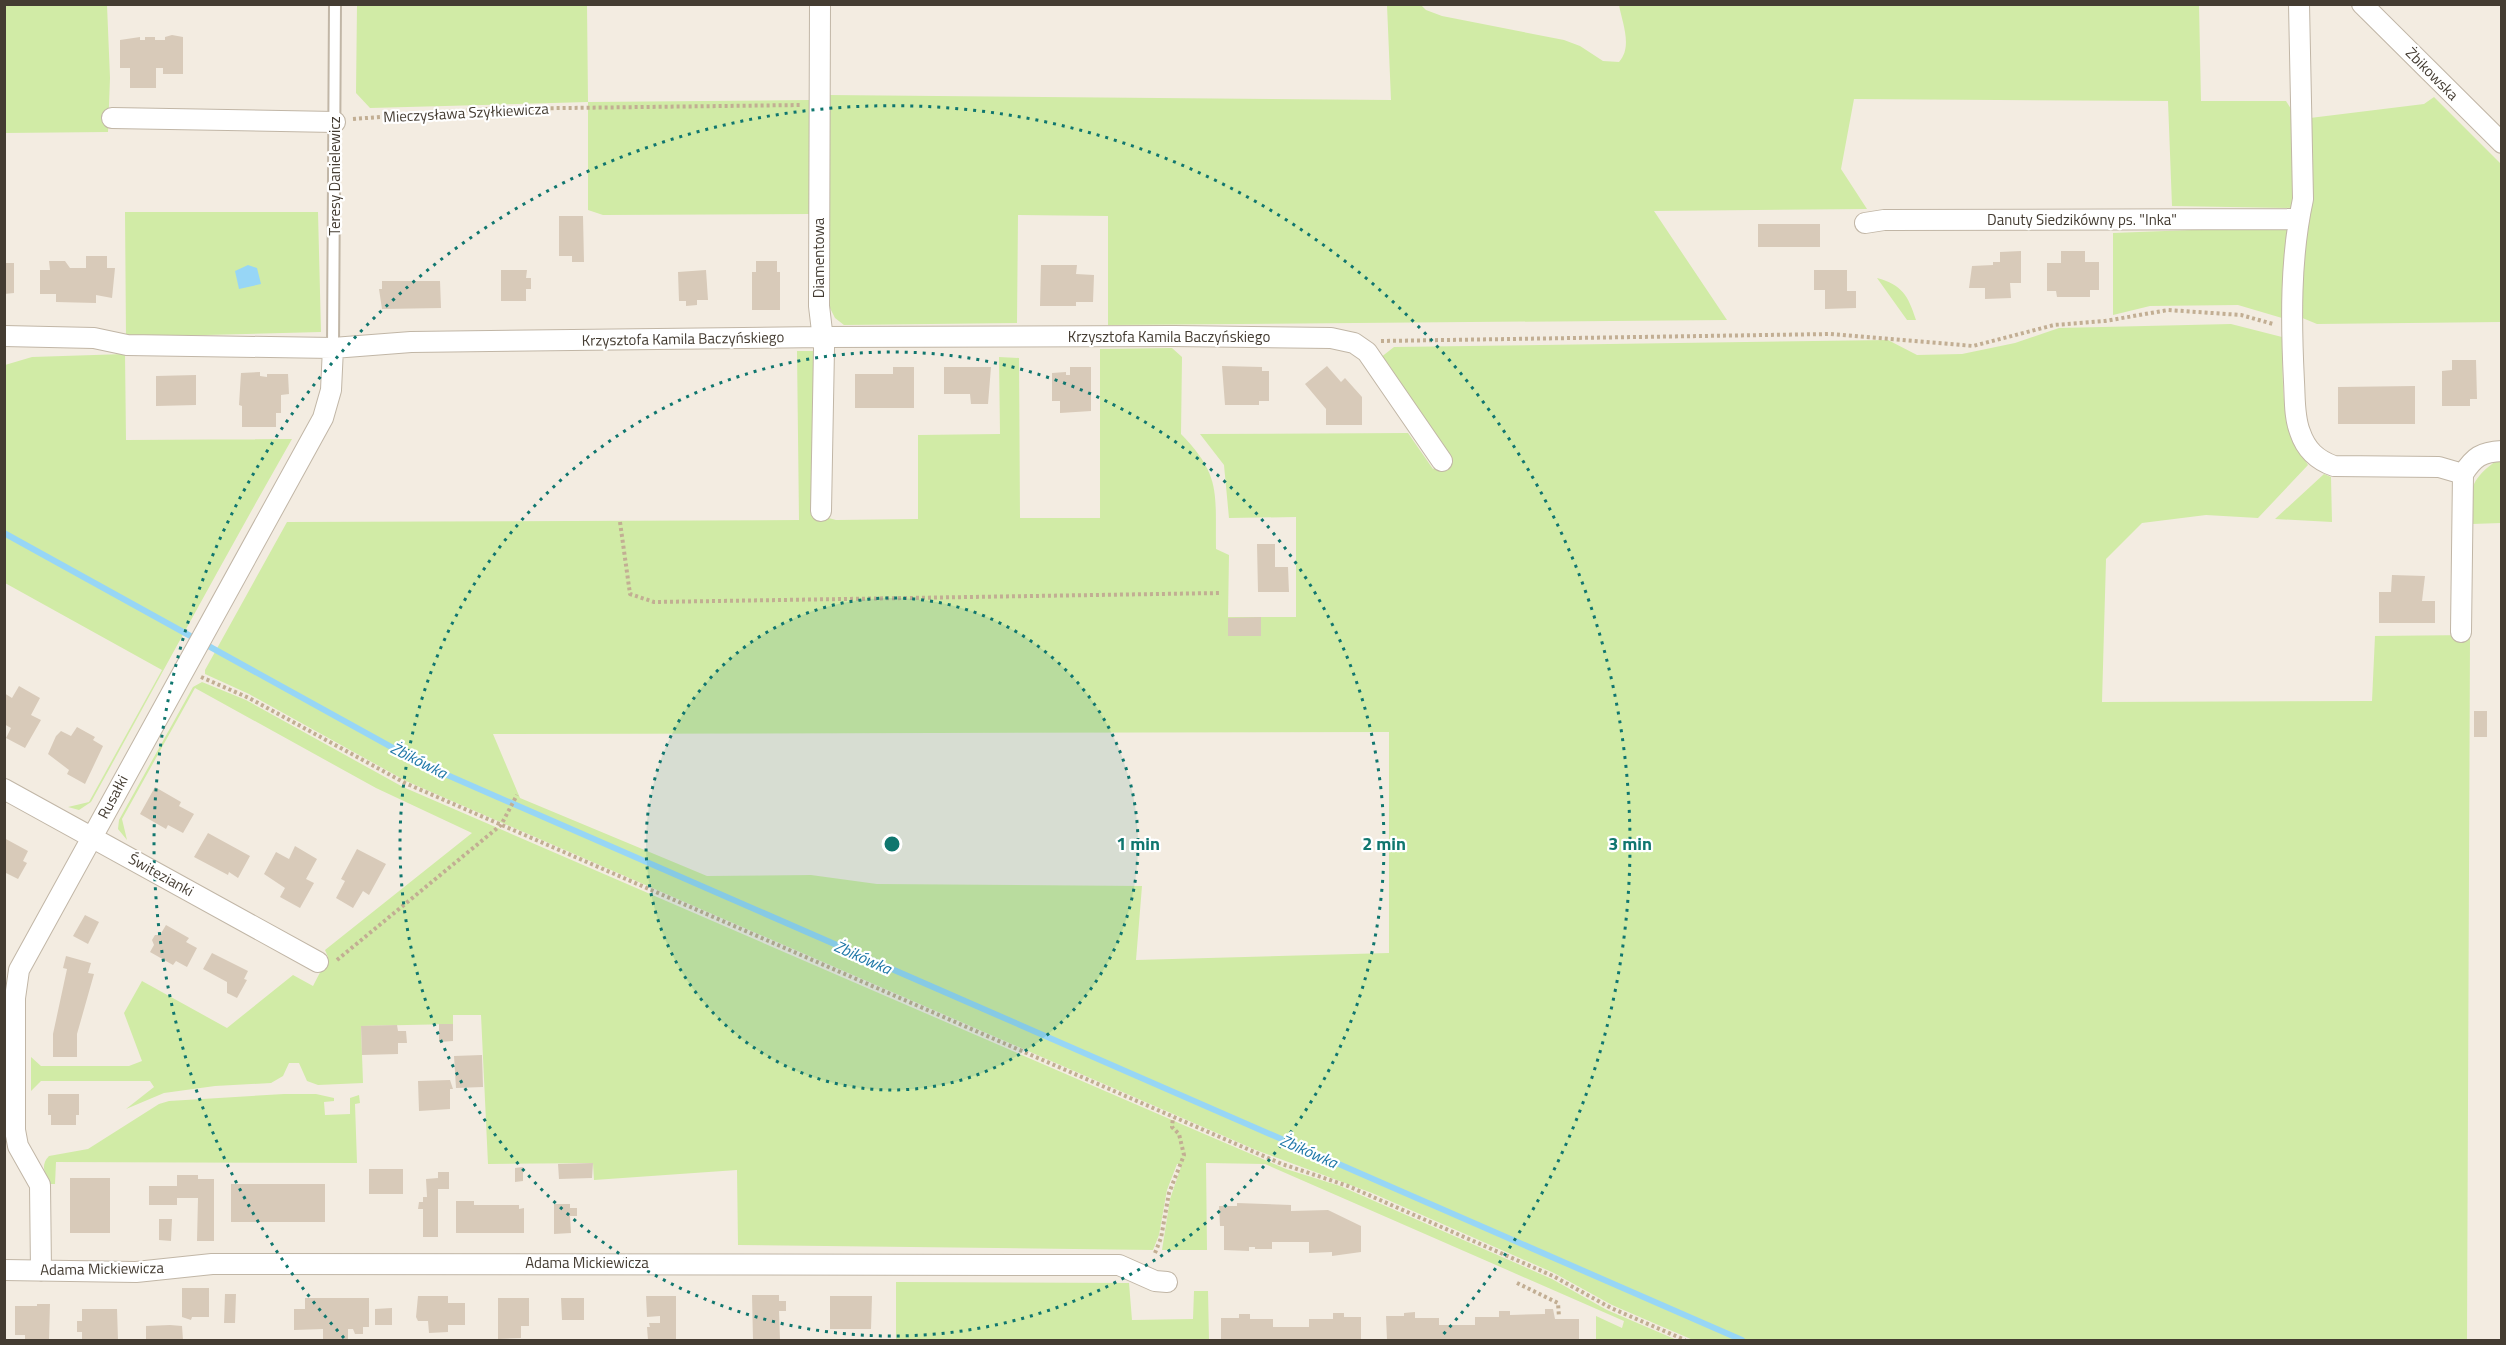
<svg xmlns="http://www.w3.org/2000/svg" width="2506" height="1345" viewBox="0 0 2506 1345" font-family="'Titillium Web',sans-serif">
	<style>
		.green { fill: #d1eba6; fill-rule: evenodd }
		.water { fill: #97d6f6 }
		.lines { fill: none; stroke-linecap: round; stroke-linejoin: round }
		.stream { stroke: #97d6f6; stroke-width: 6 }
		.building { fill: #d8cab9 }
		.lane-casing { stroke: #c1b6a6; stroke-width: 14 }
		.street-casing { stroke: #c1b6a6; stroke-width: 22 }
		.path { stroke: #c2ae93; stroke-width: 4; stroke-dasharray: 3 3; stroke-linecap: butt }
		.lane { stroke: #fff; stroke-width: 10 }
		.street { stroke: #fff; stroke-width: 20 }
		.ring { fill: none; stroke: #0f766e; stroke-width: 3; stroke-dasharray: 3 6 }
		.labels { text-anchor: middle; stroke-width: 4.5; stroke-linejoin: round; paint-order: stroke }
		.street-label { font-size: 15px; fill: #443c32; stroke: #fff }
		.water-label { font-size: 16px; font-style: italic; fill: #2078a8; stroke: #fff }
		.centre { fill: #0f766e; stroke: #fff; stroke-width: 3 }
		.ring-label { font-size: 18px; text-anchor: middle; font-weight: bold; fill: #0f766e; stroke: #fff; stroke-width: 4.5; stroke-linejoin: round; paint-order: stroke }
	</style>
	<rect width="100%" height="100%" fill="#f3ece1"/>
	<path class="green" d="M4,5H107L110,78L108,132L5,133Z
		M357,5H587L588,102L809,100L810,214L603,215L588,210V102L370,108L356,93Z
		M1387,5H1421L1426,10L1442,16L1564,40L1580,46L1603,61L1619,62C1633,47 1622,22 1619,5H2199L2201,101H2286L2293,112L2295,208L2172,206L2168,101L1854,99L1841,169L1867,209L1654,211L1727,320L1108,325V216L1018,215L1017,323L844,325L835,318L828,304L829,95L1391,100Z
		M2434,97L2501,164V322L2317,324L2300,317L2305,231L2312,207L2310,118L2424,104Z
		M125,212H318L321,332L126,337Z
		M2292,226L2282,318L2238,305L2150,306L2113,315V233Z
		M1877,278C1902,285 1908,295 1916,320H1907Z
		M2231,324L2282,337C2284,390 2278,418 2308,465L2258,518L2206,515L2142,523L2106,559L2102,702L2372,701L2375,636L2470,635L2467,1340H1693L1612,1305L1554,1273L1372,1193L1256,1150L406,781L249,694L205,674V670L287,522L799,520L797,351H814L818,358L816,481L811,498L814,514L836,520L918,519V435L1000,434L999,357L1019,358L1020,518H1100V349L1172,348L1182,357L1181,434C1222,476 1215,494 1216,549L1229,555L1228,617H1296V517L1229,518L1224,465L1200,434L1408,433L1433,469L1448,460L1380,358L1394,347L1888,340L1917,355L1962,354L2015,343L2059,328ZM1389,732V953L1136,960L1142,886L877,884L811,875L707,876L520,798L493,734Z
		M125,354L126,440L292,439C223,560 158,681 91,802L79,810L68,807L89,802L162,670L5,583V365L32,357Z
		M2497,460H2501V523L2472,524C2469,490 2469,481 2497,460Z
		M2324,474L2331,477L2332,522L2275,519Z
		M202,682L246,700L403,787L1202,1133L1286,1169L1340,1186L1552,1279L1607,1310L1677,1340H1596V1316L1622,1328L1624,1321L1265,1164L1206,1163L1207,1250H1162L1170,1199L1182,1164H1177L1167,1190L1159,1235L1153,1250L738,1245L737,1170L594,1180L593,1163L488,1164L481,1015H453V1024L361,1026L363,1083L318,1085L307,1081L299,1063H289L283,1076L271,1083L215,1086L164,1093L126,1109L154,1087L150,1081H41L31,1091V1057L41,1066H129L142,1061L124,1013L142,981L227,1028L293,975L313,986L328,957L325,950L472,833L376,788L195,688L122,819L127,840L118,829L119,820L193,687Z
		M284,1094H316L334,1098V1101L324,1102L325,1115L350,1114V1098L359,1095L360,1103L355,1104L357,1163L56,1162L55,1184H49C45,1174 40,1165 49,1156L88,1149L159,1104L169,1101Z
		M896,1282L1129,1283L1132,1320L1193,1319L1194,1291H1208L1209,1340H896Z"/>
	<path class="water" d="M248,265L257,268L261,284L239,289L235,271Z"/>
	<g class="lines">
		<path class="stream" d="M4,533L422,764L1742,1340"/>
	</g>
	<path class="building" d="M172,35L183,37V74H163V68H156V88H130V68H120V40L140,37V40H145V37H155V40H165V37Z
		M559,216H583L584,262H572V256H559Z
		M1758,224H1820V247H1758Z
		M2021,251V283H2010L2011,298L1985,299V288H1969L1972,266L1993,265V262H2000V252Z
		M2061,251H2085V262H2099V290H2090V297H2057L2056,291H2047V263H2061Z
		M86,256H107V268H115L112,298L96,295V303L56,302V294H40V270H50L49,261H65L70,268H86Z
		M756,261H777V272H780V310H752V272H756Z
		M4,263H14V293L4,294Z
		M1041,265H1077L1076,274L1094,275L1093,302H1076V306H1040Z
		M501,270H527L526,278H531V289H526V301H501Z
		M706,270L708,300H697V305L686,306V301H679L678,272Z
		M1814,270H1847V291H1856V308L1825,309V290H1814Z
		M382,281H440L441,308L382,309L379,289H382Z
		M2452,360H2476L2477,399H2470V406H2442V371L2452,370Z
		M1222,366L1262,367V371H1269V401H1259V405H1225Z
		M1327,366L1341,382L1345,378L1362,397V425H1326V409L1305,384Z
		M893,367H914V408H855V374H893Z
		M944,367H991L988,404H971L970,394H944Z
		M1070,367H1091V411L1060,413V401H1052V373L1066,372V375H1070Z
		M260,372V376L267,377V374H288L289,394L281,395V413H276V427H242V406L239,405L241,373Z
		M196,375V405L156,406V376Z
		M2415,386V424H2338V387Z
		M1257,544H1275V567H1288L1289,592H1258Z
		M2392,575L2425,576L2422,601H2435V623H2379V592H2391Z
		M1261,617V636H1228V618Z
		M19,686L40,698L31,715L41,720L25,748L6,738L11,728L4,724V693L12,698Z
		M2474,711H2487V737H2474Z
		M77,727L95,737L93,740L103,746L85,784L67,774L69,770L48,754L56,736L61,731L71,736Z
		M155,787L181,802L179,806L194,814L183,833L168,825L166,829L140,814Z
		M208,833L250,856L238,878L229,872L228,875L194,857Z
		M4,838L28,851L23,861L27,863L18,879L4,872Z
		M295,846L317,859L306,879L314,883L300,908L280,897L285,888L264,874L276,852L289,859Z
		M357,849L386,864L369,895L363,891L353,908L336,898L345,881L341,879Z
		M85,915L99,922L88,944L73,936Z
		M166,925L189,938L186,942L197,948L187,967L176,961L173,965L150,952L154,945L152,940L155,935H160Z
		M212,953L248,971L244,979L247,980L237,998L227,993V982L203,969Z
		M66,956L91,963L88,973L94,974L77,1034V1057H53V1034L67,969L63,968Z
		M439,1024H453V1041L439,1042Z
		M397,1025L398,1031H406L407,1043H398V1054L362,1055L361,1026Z
		M482,1055L483,1087L456,1088L454,1056Z
		M450,1080L453,1089H450V1109L419,1111L418,1081Z
		M48,1094H79V1115H76V1125H51V1115H48Z
		M593,1163L592,1178L559,1179L558,1164Z
		M523,1167V1181L515,1182V1168Z
		M369,1169H403V1194H369Z
		M438,1172H449V1189H438V1237H423V1209H418L419,1202H423V1197H427L426,1179L438,1178Z
		M177,1175H198V1179H214V1241H197L198,1198H177V1205H149V1186H177Z
		M70,1178H110V1233H70Z
		M231,1184H325V1222H231Z
		M456,1201H474V1205H519V1209L524,1208V1233H456Z
		M1237,1203L1291,1205V1211L1328,1210L1361,1226V1252L1332,1256V1252L1309,1253V1242H1272V1249H1255V1247H1249V1251L1224,1250V1226H1220L1219,1206H1237Z
		M554,1204H570V1208H577V1216H570L571,1233L554,1234Z
		M159,1219H172L171,1241L159,1240Z
		M182,1288H209V1317H192L191,1320L182,1317Z
		M225,1294H236L235,1323H224Z
		M752,1295H779V1301H786V1311H779L780,1340H753Z
		M418,1296H448V1303H465V1325H448V1332L429,1333L428,1321H418L416,1317Z
		M646,1296H676V1340H648L647,1327H650L649,1323H660V1316L647,1317Z
		M830,1296H872L871,1329H830Z
		M305,1298H369V1327H363V1334H355L353,1329H348V1340H323V1329L294,1330V1309H305Z
		M498,1298H529V1326H521V1338L498,1339Z
		M561,1298H584V1320H562Z
		M37,1304H50L49,1340H25V1335H15V1306H37Z
		M392,1308V1325H375V1309Z
		M82,1309H117L118,1340H82V1332H77V1321H82Z
		M1545,1309H1553L1555,1319H1579V1340H1387L1386,1316H1404V1313L1415,1312V1318H1439V1325H1475V1317H1499V1311H1510V1315L1545,1314Z
		M1333,1313H1344V1317H1361V1340H1221V1318H1239V1314H1250V1319H1273V1327H1309V1319H1333Z
		M170,1325L182,1326L183,1340H146V1326Z"/>
	<g class="lines">
		<g class="lane-casing">
			<path id="lane" d="M333,348L335,4"/>
		</g>
		<g class="street-casing">
			<path id="street" d="M820,4L819,306L824,348L821,511
				M2299,4L2303,199C2290,258 2291,322 2294,382C2295,398 2294,417 2300,432C2306,450 2317,460 2334,466L2439,467L2463,474C2474,457 2481,452 2502,451
				M2362,4L2502,143
				M112,118L335,122
				M1865,223L1884,220L2299,219
				M4,336L94,338L127,345L333,348L411,342L823,337L1174,336L1331,338L1354,343L1367,352L1442,461
				M2461,632L2463,474
				M4,789L318,962
				M4,1270L136,1272L212,1264L1119,1265L1155,1281L1167,1282
				M41,1271L40,1185L18,1146L15,1130V998L19,970L323,418L331,390L333,348"/>
		</g>
		<path class="path" d="M353,119L487,109L801,105
			M1381,341L1830,334L1973,346L2054,325L2105,321L2168,310L2241,315L2273,324
			M620,522L630,594L654,602L1221,593
			M201,677L249,698L405,783L1282,1164L1348,1186L1553,1276L1611,1308L1685,1340
			M337,960L501,825L517,795
			M1155,1253L1161,1238L1169,1193L1184,1155L1179,1134L1172,1127L1173,1117
			M1517,1283L1558,1303L1559,1317"/>
		<use href="#lane" class="lane"/>
		<use href="#street" class="street"/>
	</g>
	<circle cx="892" cy="844" r="246" fill="#0f766e" fill-opacity=".12"/>
	<g class="ring">
		<circle cx="892" cy="844" r="246"/>
		<circle cx="892" cy="844" r="492"/>
		<path d="M344 1338A738 738 0 1 1 1440 1338"/>
	</g>
	<g class="labels">
		<g class="street-label">
			<text transform="translate(2432 74) rotate(45)" y="5">Żbikowska</text>
			<text transform="translate(466 113) rotate(-3)" y="5">Mieczysława Szyłkiewicza</text>
			<text transform="translate(335 176) rotate(-90)" y="5">Teresy Danielewicz</text>
			<text x="2082" y="225">Danuty Siedzikówny ps. "Inka"</text>
			<text transform="translate(819 258) rotate(-90)" y="5">Diamentowa</text>
			<text x="1169" y="342">Krzysztofa Kamila Baczyńskiego</text>
			<text transform="translate(683 339) rotate(-1)" y="5">Krzysztofa Kamila Baczyńskiego</text>
			<text transform="translate(113 797) rotate(-62)" y="5">Rusałki</text>
			<text transform="translate(161 875) rotate(29)" y="5">Świtezianki</text>
			<text x="587" y="1268">Adama Mickiewicza</text>
			<text transform="translate(102 1269) rotate(-1)" y="5">Adama Mickiewicza</text>
		</g>
		<g class="water-label">
			<text transform="translate(419 760) rotate(27)" y="6">Żbikówka</text>
			<text transform="translate(863 957) rotate(24)" y="6">Żbikówka</text>
			<text transform="translate(1309 1151) rotate(24)" y="6">Żbikówka</text>
		</g>
	</g>
	<circle cx="892" cy="844" r="9" class="centre"/>
	<g class="ring-label">
		<text x="1138" y="850">1 min</text>
		<text x="1384" y="850">2 min</text>
		<text x="1630" y="850">3 min</text>
	</g>
	<rect width="2506" height="1345" fill="none" stroke="#443c32" stroke-width="12"/>
</svg>
